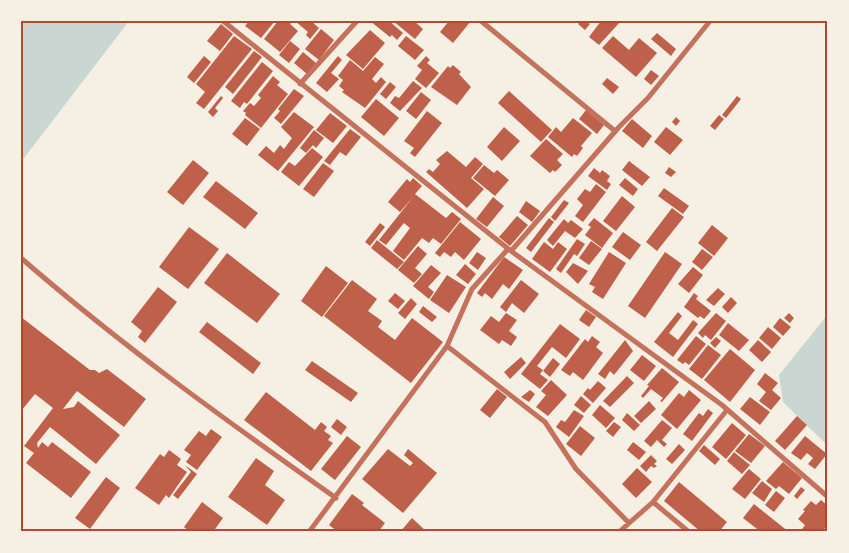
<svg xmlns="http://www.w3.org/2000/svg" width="849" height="553" viewBox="0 0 849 553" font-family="Signika,sans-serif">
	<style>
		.water { fill: #c9d6d2 }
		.building { fill: #bf614a }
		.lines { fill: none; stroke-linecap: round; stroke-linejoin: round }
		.minor { stroke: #c5725c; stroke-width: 5 }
		.neatline { fill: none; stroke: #b5482f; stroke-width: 2 }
	</style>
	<rect width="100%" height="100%" fill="#f6efe4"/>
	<path class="water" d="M21,21H129L21,162Z
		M828,314V446L783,402L779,375Z"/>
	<path class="building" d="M249,21H275L261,38L245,26Z
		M278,21H292L290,24L298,31L280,52L264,39Z
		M295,21H311L319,28L310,39L306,35L308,32Z
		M370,21H389L403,33L397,40L392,35L390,37Z
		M393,21H414L423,29L415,39Z
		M449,21H471L453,43L440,32Z
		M580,21H585L590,24L585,30L578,24Z
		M601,21H621L599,45L589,37Z
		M221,24L233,34L220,51L207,41Z
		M321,29L334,40L319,60L305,49Z
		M370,30L385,43L363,69L346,55Z
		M657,33L676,49L671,56L651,39Z
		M234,36L252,49L204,109L196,103L205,92L196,84Z
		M406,36L424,50L415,60L398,46Z
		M613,36L629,50L639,38L657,53L636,77L602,48Z
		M290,41L300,49L289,63L279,55Z
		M254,51L262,57L233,94L225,87Z
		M303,52L316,63L307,74L294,63Z
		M204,56L211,62L194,83L187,77Z
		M338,56L342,60L331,73L339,79L327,92L316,83Z
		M426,56L430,60L427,63L439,73L426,88L415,79L422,70L417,66Z
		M375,57L384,64L372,79L376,83L381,77L386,82L365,108L342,92L344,90L339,86L343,80L338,76L350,60L363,71Z
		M262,62L273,71L247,104L244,102L240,108L231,101Z
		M453,65L461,72L459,74L471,87L457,105L431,87L448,66L450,68Z
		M651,70L659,76L651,85L644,79Z
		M273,76L280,82L277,85L288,94L261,128L245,115L246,113L243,111L250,103L254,106L261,98L258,95Z
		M607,78L619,87L613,94L602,84Z
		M413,81L422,88L400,111L390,103L395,96L399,98Z
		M390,82L396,87L386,99L380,94Z
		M294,89L304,96L281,124L274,118L280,111L278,109Z
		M509,91L552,130L541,142L498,103Z
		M421,92L431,100L416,119L406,111Z
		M221,96L223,98L215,108L218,111L213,117L208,112Z
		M737,96L741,99L726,118L722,115Z
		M376,99L399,118L384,136L361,117Z
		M586,110L604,125L597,134L579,119Z
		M427,111L442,123L415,157L410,153L414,148L404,141Z
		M294,112L314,127L278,171L258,155L266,146L274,153L280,145L284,149L292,138L281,127Z
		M330,113L347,126L333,143L316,130Z
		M719,115L724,119L715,130L710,126Z
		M676,117L680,121L676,126L672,122Z
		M245,118L260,129L247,146L232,134Z
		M573,118L592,133L581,146L583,148L577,156L574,154L572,157L548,137L556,127L561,132Z
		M632,119L652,136L643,148L622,131Z
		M504,127L520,141L502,161L487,147Z
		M666,127L683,140L670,155L654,142Z
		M350,129L361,137L346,156L340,152L330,165L324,161Z
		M314,130L324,138L316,148L313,145L306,153L300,148Z
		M546,139L563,154L557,160L562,165L555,172L553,170L550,173L530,156Z
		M312,148L323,157L299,186L281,172L289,162L295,166Z
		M447,151L466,167L475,157L483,164L471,178L484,189L467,208L426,172L429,169L433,172L440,164L436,160Z
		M193,160L209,173L183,205L167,192Z
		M629,161L650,177L642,186L622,170Z
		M323,163L334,171L314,197L303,189Z
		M484,165L494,173L497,170L509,180L495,196L473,178Z
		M669,167L676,172L671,177L665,173Z
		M594,168L600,173L602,170L610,176L607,181L611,184L607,190L588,176Z
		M413,178L422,186L415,194L446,218L452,212L461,219L441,244L433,238L429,243L422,238L404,260L393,251L410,228L404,223L386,245L379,240L413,197L400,212L388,202L407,179L410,182Z
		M625,178L638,189L633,196L619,185Z
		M216,181L258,213L245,229L203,197Z
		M596,184L606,192L583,222L575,216L583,205L577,199L585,189L590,192Z
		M664,188L689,206L683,214L658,196Z
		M622,196L635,207L616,231L603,221Z
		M493,197L504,206L487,227L476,219Z
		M564,200L569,203L555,221L551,217Z
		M526,201L540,211L532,222L519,212Z
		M672,208L684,217L657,251L646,242Z
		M517,216L528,225L510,246L499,237Z
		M549,218L554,222L531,252L526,248Z
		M594,218L613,233L602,248L585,235L591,227L588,225Z
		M564,219L568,223L571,220L583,229L575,238L565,231L553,246L547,240Z
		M460,222L481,239L464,260L455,252L451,257L444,252L440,257L435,253Z
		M380,223L385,227L370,246L365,242Z
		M712,225L728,238L714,256L698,243Z
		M189,227L219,249L188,289L159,267Z
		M623,232L641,245L630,260L612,247Z
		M577,239L585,244L577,256L574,254L561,273L556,269Z
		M377,240L404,262L397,269L371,248Z
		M591,241L602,249L589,265L579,258Z
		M544,242L553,249L558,242L567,249L550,272L532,259Z
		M418,246L427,254L415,268L422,274L414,283L398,270Z
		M702,249L713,257L702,270L692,262Z
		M477,252L486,258L478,270L469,263Z
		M609,252L626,263L603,299L592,292L595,287L589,284Z
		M665,252L682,264L645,318L628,306Z
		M227,253L280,294L257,323L204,283Z
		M504,257L523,270L509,289L503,284L492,299L485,293L482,297L477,293Z
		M573,263L588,271L578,284L566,272Z
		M465,264L476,274L468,284L456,275Z
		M431,265L441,273L428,287L434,292L429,299L413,286Z
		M326,266L348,283L322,317L301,301Z
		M693,267L703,275L689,293L678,284Z
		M447,275L466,287L449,313L430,300Z
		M352,280L377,299L368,311L382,321L378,327L395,340L412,318L443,342L411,383L324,316Z
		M521,280L539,294L524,313L512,303L506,312L500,307Z
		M158,287L177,302L145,343L138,337L142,331L131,322Z
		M718,288L725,294L714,306L706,300Z
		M395,293L405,301L398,309L388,301Z
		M694,293L698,296L696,299L711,311L704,319L700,316L698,318L684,307Z
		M731,297L737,303L728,313L722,307Z
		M411,298L417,304L405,319L398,313Z
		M423,306L437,317L432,322L419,312Z
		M586,310L596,317L589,327L579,320Z
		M678,312L682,316L669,333L678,340L693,320L698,324L673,357L654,342Z
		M506,313L517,320L509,331L517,337L511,346L502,340L499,344L480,330L491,316L499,322Z
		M716,313L726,321L711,340L705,335L703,338L698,333Z
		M789,313L794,318L790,323L784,318Z
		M21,317L90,370H95L99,373L107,369L146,399L124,427L77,391L63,409L74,407L78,401L120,435L96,464L50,427L37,443L38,448L42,442L48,447L52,442L91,472L71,498L26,463L34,453L24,446L53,408L35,394L21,411Z
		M780,318L791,327L783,336L773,327Z
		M207,322L261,363L253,374L199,332Z
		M728,323L749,340L739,351L719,335Z
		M560,324L580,339L566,358L552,347L537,366L543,370L540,374L548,380L540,389L521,374Z
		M768,327L781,338L772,349L759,338Z
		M592,336L600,342L596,347L603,353L583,380L573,372L570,376L561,370L585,339L588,342Z
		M696,336L706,344L689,365L685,362L683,364L677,360Z
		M716,337L721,341L715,348L710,343Z
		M625,340L633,351L614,375L610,371L605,379L598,374Z
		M758,340L771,352L762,362L749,350Z
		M708,345L721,355L702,379L689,369Z
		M730,349L755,370L730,402L704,380Z
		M642,355L656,366L644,381L630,370Z
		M521,357L526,363L510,379L504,372Z
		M553,358L560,364L550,377L543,371Z
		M312,361L358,393L351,402L305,370Z
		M662,368L679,382L662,402L660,401L663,398L651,389L643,398L641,396L649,386L647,385Z
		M765,373L778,383L772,390L781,398L771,410L759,401L766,392L757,384Z
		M627,376L634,383L610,407L603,401Z
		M551,380L567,395L548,416L536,407L546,395L541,391Z
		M598,381L606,388L593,403L583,394L588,388L590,390Z
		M497,389L507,397L490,418L480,410Z
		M530,390L535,394L529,402L521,397Z
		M689,390L701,400L677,429L661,415L679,393L684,397Z
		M266,392L315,430L321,422L327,427L324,431L331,436L328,440L333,443L311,471L244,420Z
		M581,396L591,405L584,413L574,405Z
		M750,397L770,412L760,425L740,409Z
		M649,401L656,409L641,423L634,416Z
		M600,405L615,418L606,428L592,415Z
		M708,409L713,413L692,441L683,434L699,413L703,416Z
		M574,410L584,416L569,437L556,427L561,420L565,422Z
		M627,413L640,425L634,431L622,420Z
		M797,416L807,425L785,450L775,441Z
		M337,419L347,427L341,435L331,427Z
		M662,420L672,428L662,440L667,444L664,447L657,440L651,447L644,441Z
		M614,422L621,427L613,437L606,431Z
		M732,423L746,435L726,459L712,447Z
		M580,426L595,438L581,456L566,444Z
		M211,429L222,437L197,470L186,462L191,455L184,450L199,431L206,436Z
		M749,434L765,446L751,463L735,451Z
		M347,436L361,447L335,480L321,469Z
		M805,436L827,454L815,469L808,464L813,458L807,453L801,460L791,453Z
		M633,442L646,452L639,460L627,450Z
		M679,444L685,450L672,464L666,459Z
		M704,445L720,459L715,465L699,451Z
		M388,449L410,466L413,463L404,455L408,449L437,473L403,513L362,479Z
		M169,450L181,459L177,465L187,472L169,498L166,495L159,505L135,488L160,454L164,457Z
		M734,452L750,465L742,474L727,461Z
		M651,455L657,461L654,464L657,466L654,468L651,466L646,472L640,466Z
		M256,458L274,471L265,485L285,500L267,525L228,497Z
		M783,462L802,478L789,494L779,486L776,489L766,481Z
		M185,465L197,474L178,499L173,495L191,472Z
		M637,468L652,482L636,498L622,484Z
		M749,469L761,479L745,499L732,489Z
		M106,477L120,488L90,529L75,518Z
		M762,481L772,489L764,502L752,493Z
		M679,482L727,522L719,532H701L664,501Z
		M801,487L805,490L797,499L794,496Z
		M776,491L785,498L774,512L765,505Z
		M352,494L364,503L362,505L385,523L378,532H338L329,525Z
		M821,500L828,506V524L822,532H800L805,525L798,519L805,511L803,510L811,501L816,505Z
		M202,502L223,518L213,532H190L184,527Z
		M754,504L789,532H761L743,518Z
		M412,518L427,532H400Z"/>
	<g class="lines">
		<path class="minor" d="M223,21L511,251L722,405L828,497
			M481,21L615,131
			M300,84L357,21
			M511,251L619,127L648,98L710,21
			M21,258C121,345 228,422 336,498
			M447,346L545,422L576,469L629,523
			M653,502L689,532
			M309,532L447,346L472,289L508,249
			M619,532L653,502L727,410"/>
	</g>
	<rect width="849" height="553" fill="none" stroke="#f6efe4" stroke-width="45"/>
	<rect x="22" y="22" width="804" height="508" class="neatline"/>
</svg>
